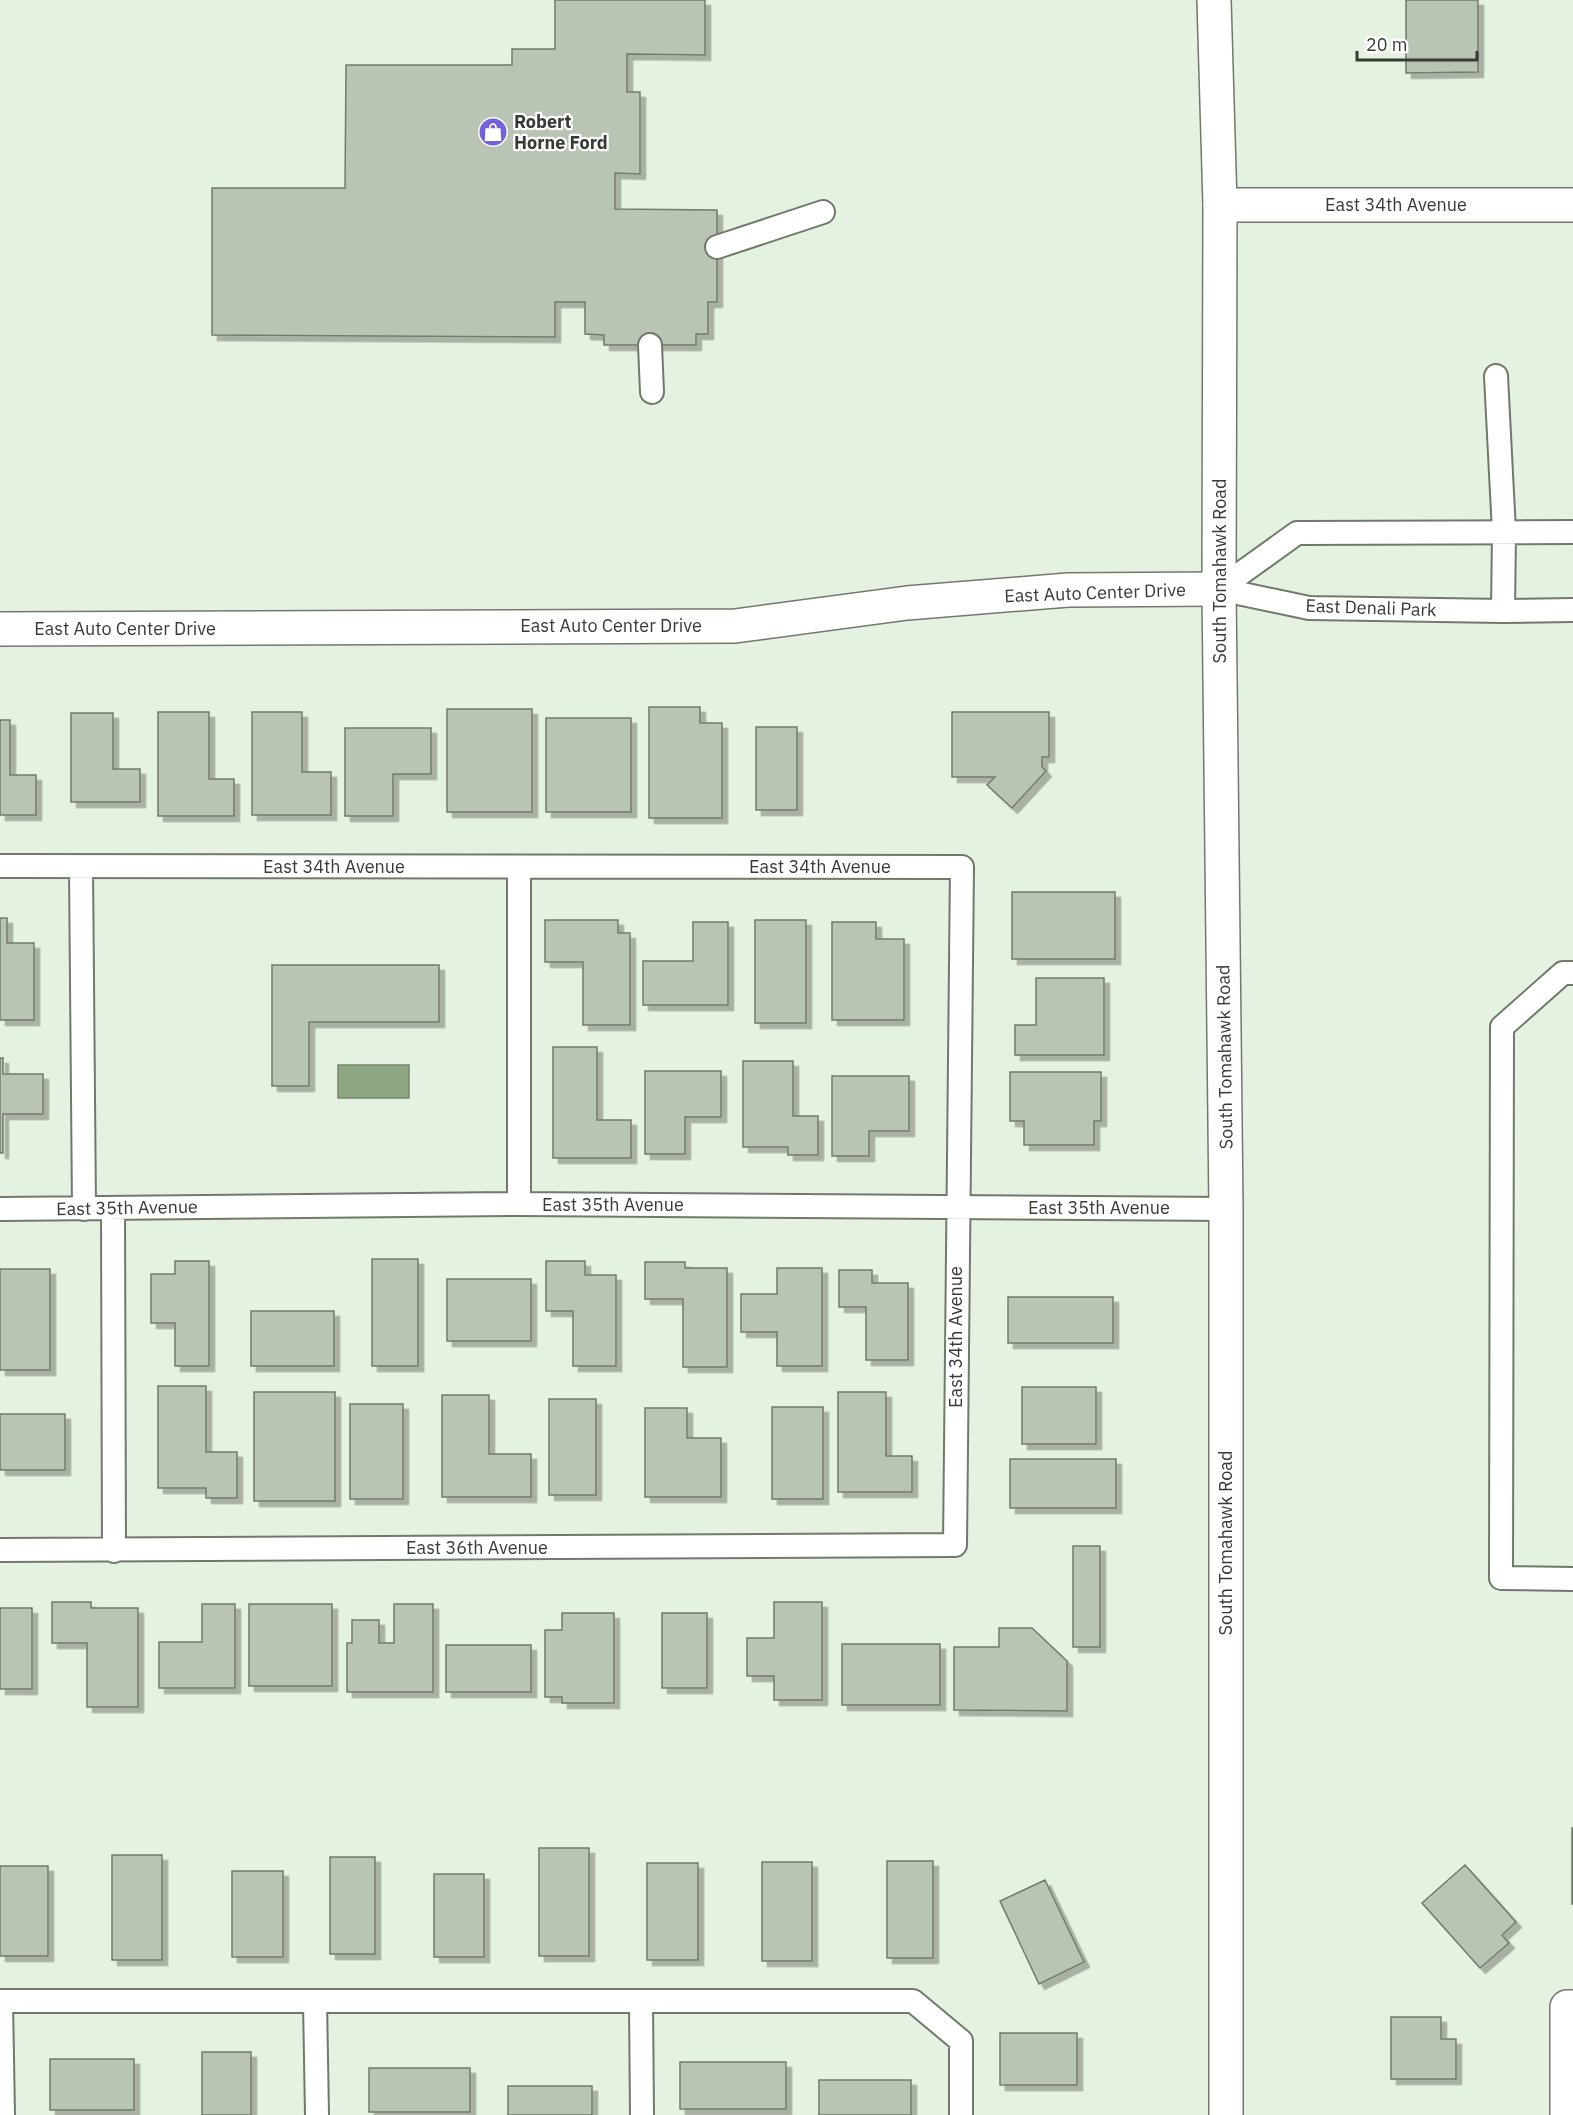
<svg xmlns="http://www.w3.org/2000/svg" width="1573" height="2115" viewBox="0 0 1573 2115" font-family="'IBM Plex Sans',sans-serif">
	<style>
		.water { fill: #8ea783; stroke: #74876b; stroke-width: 1.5 }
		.building { fill: #b9c4b4; stroke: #717b6c; stroke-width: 1.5; filter: url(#shadow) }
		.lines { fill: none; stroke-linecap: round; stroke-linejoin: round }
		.service-casing { stroke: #6f7a6b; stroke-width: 26 }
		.minor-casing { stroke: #6f7a6b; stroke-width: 36 }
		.secondary-casing { stroke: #6f7a6b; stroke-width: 36 }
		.service { stroke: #fff; stroke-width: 22 }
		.minor { stroke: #fff; stroke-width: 33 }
		.secondary { stroke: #fff; stroke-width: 33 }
		.labels { text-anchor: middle; stroke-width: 4.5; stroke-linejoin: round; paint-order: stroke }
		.poi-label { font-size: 18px; font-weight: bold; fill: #363b34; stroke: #fff; text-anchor: start }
		.street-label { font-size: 18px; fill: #363b34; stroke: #fff }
	</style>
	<defs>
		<filter id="shadow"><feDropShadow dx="5.5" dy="5.5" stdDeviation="0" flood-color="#0004"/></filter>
	</defs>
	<rect width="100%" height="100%" fill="#e6f2e1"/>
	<path class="water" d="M338,1065H409V1098H338Z"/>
	<path class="building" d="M555,0H705V55L627,54V92H640V174L615,173V209L717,210V302H708V334H696V345H604V335L585,334V302H555V337L212,335V188H345L346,65H512V49H555Z
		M1406,0H1478V72L1406,73Z
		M649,707H700V723H722V818H649Z
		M447,709H532V812H447Z
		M158,712H209V779H234V816H158Z
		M252,712H302V772H331V815H252Z
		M952,712H1049V757H1042V767L1046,771L1012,808L987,785L995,777H952Z
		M71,713H113V769H140V802H71Z
		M546,718H631V812H546Z
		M0,720H10V775H36V815H0Z
		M756,727H797V810H756Z
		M345,728H431V774H393V816H345Z
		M1012,892H1115V959H1012Z
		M0,918H7V943H34V1020H0Z
		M545,920H618V933H630V1025H583V962H545Z
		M755,920H806V1023H755Z
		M693,922H728V1005H643V961H693Z
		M832,922H876V939H904V1020H832Z
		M272,965H439V1022H309V1086H272Z
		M1036,978H1104V1055H1015V1025H1036Z
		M553,1047H597V1120H631V1158H553Z
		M0,1058H3V1074H43V1114H3V1153H0Z
		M743,1061H793V1116H818V1155H788V1147H743Z
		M645,1071H721V1117H685V1154H645Z
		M1010,1072H1101V1121H1094V1145H1024V1121H1010Z
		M832,1076H909V1131H869V1156H832Z
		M372,1259H418V1366H372Z
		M175,1261H209V1366H175V1323H151V1274H175Z
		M546,1261H585V1275H616V1366H573V1311H546Z
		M645,1262H685V1268H727V1367H683V1299H645Z
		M777,1268H822V1366H777V1332H741V1294H777Z
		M0,1269H50V1370H0Z
		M839,1270H872V1283H908V1360H866V1307H839Z
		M447,1279H531V1341H447Z
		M1008,1297H1113V1343H1008Z
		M251,1311H334V1366H251Z
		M158,1386H206V1452H237V1498H206V1488H158Z
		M1022,1387H1096V1444H1022Z
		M254,1392H335V1501H254Z
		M838,1392H886V1456H912V1492H838Z
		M442,1395H489V1454H531V1497H442Z
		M549,1399H596V1495H549Z
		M350,1404H403V1499H350Z
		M772,1407H823V1499H772Z
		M645,1408H687V1438H721V1497H645Z
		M0,1414H65V1470H0Z
		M1010,1459H1116V1508H1010Z
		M1073,1546H1100V1647H1073Z
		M52,1602H91V1608H138V1707H87V1643H52Z
		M774,1602H822V1700H774V1676H747V1638H774Z
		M202,1604H235V1688H159V1642H202Z
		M249,1604H332V1686H249Z
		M394,1604H433V1692H347V1643H352V1620H379V1643H394Z
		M0,1608H32V1689H0Z
		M562,1613H614V1703H562V1697H545V1630H562Z
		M662,1613H707V1688H662Z
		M999,1628H1032L1067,1661V1711L954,1710V1647H999Z
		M842,1644H940V1705H842Z
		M446,1645H531V1692H446Z
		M1572,1828H1573V1904H1572Z
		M539,1848H589V1956H539Z
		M112,1855H162V1960H112Z
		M330,1857H375V1954H330Z
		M887,1861H933V1958H887Z
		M762,1862H812V1961H762Z
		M647,1863H698V1960H647Z
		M1465,1865L1516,1922L1502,1935L1509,1943L1480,1968L1422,1903Z
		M0,1866H48V1956H0Z
		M232,1871H283V1957H232Z
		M434,1874H484V1957H434Z
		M1045,1880L1084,1962L1039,1984L1000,1901Z
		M1391,2017H1441V2039H1456V2079H1391Z
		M1000,2033H1077V2085H1000Z
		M202,2052H251V2115H202Z
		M50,2059H134V2110H50Z
		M680,2062H786V2109H680Z
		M369,2068H470V2112H369Z
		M819,2080H911V2115H819Z
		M508,2086H592V2115H508Z"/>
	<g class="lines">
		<g class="service-casing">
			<path id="service" d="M717,247L823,212
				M650,345L652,392
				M1496,376L1504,532L1503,611
				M1219,589L1297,533L1573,532
				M1219,589L1309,608L1503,611L1573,610
				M0,866L962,867L955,1545L0,1550
				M81,867L84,1209
				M519,867V1204
				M1573,973H1563L1502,1027L1501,1578L1573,1579
				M113,1208L114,1551
				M0,1209L519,1204L1226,1209
				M0,2001H913L961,2041V2115
				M1,2001L3,2115
				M315,2001L317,2115
				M641,2001L642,2115"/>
		</g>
		<g class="minor-casing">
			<path id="minor" d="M1220,205H1573
				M0,629L735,626L907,603L1068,590L1219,589
				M1567,2115V2007H1573"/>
		</g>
		<g class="secondary-casing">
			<path id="secondary" d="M1214,0L1220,205L1219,589L1226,1209V2115"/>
		</g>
		<use href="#service" class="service"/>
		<use href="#minor" class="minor"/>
		<use href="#secondary" class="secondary"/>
	</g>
	<defs>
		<g id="shop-disc" transform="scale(1.5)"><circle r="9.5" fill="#7461dc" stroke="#fff"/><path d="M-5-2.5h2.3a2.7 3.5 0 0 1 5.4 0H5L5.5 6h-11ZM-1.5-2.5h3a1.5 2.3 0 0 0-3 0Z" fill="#fff"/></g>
	</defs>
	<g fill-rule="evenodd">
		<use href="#shop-disc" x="493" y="132"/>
	</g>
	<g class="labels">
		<g class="poi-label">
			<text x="514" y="128">Robert<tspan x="514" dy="21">Horne Ford</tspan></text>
		</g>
		<g class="street-label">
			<text x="1396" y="211">East 34th Avenue</text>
			<text transform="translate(1220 571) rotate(-90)" y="6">South Tomahawk Road</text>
			<text transform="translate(1095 593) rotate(-2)" y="6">East Auto Center Drive</text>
			<text transform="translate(1371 608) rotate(2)" y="6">East Denali Park</text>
			<text x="611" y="632">East Auto Center Drive</text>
			<text x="125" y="635">East Auto Center Drive</text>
			<text x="334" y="873">East 34th Avenue</text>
			<text x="820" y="873">East 34th Avenue</text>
			<text transform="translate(1225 1057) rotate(-91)" y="6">South Tomahawk Road</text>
			<text x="613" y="1211">East 35th Avenue</text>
			<text transform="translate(127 1208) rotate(-1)" y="6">East 35th Avenue</text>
			<text x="1099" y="1214">East 35th Avenue</text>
			<text transform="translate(956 1337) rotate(-90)" y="6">East 34th Avenue</text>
			<text transform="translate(1226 1543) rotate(-90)" y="6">South Tomahawk Road</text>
			<text x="477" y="1554">East 36th Avenue</text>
		</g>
	</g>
	<path d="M1357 51v9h120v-9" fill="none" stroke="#363b34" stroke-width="3"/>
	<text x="1366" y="51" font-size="18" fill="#363b34" stroke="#ffffff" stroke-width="4.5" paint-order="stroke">20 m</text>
</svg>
